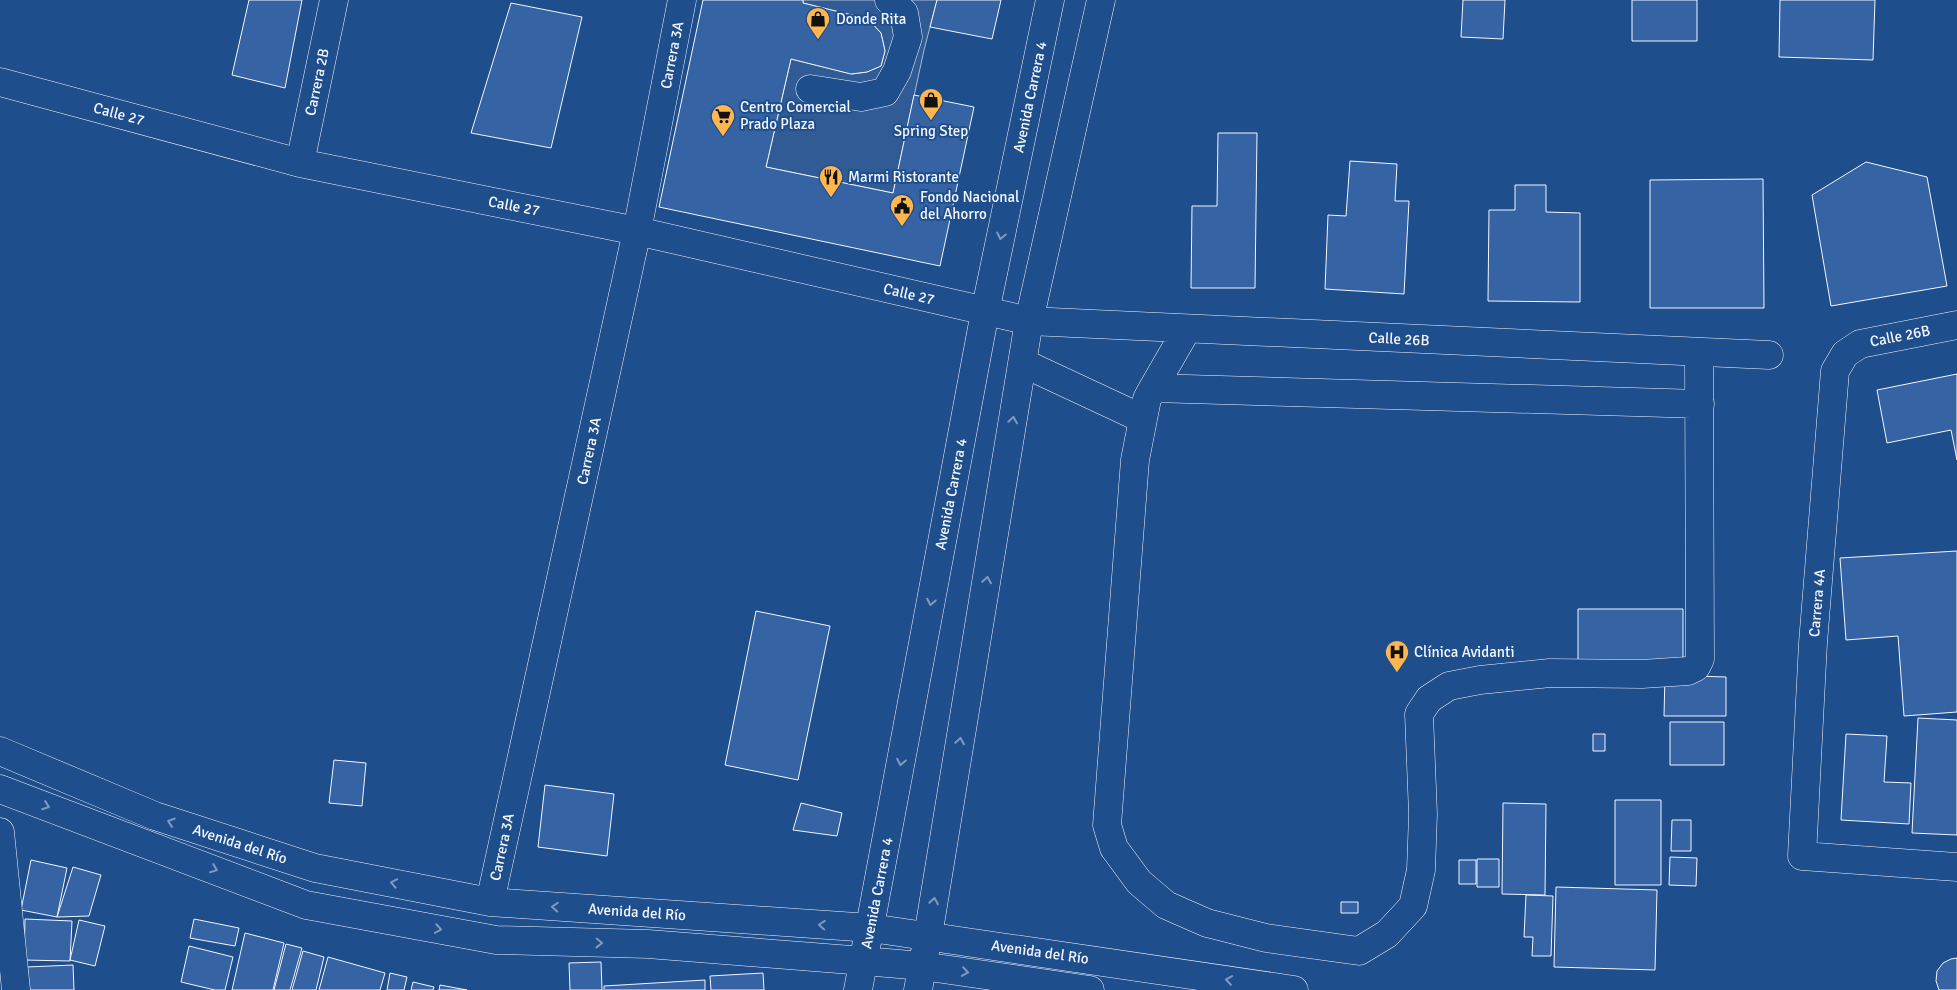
<svg xmlns="http://www.w3.org/2000/svg" width="1957" height="990" viewBox="0 0 1957 990" font-family="Signika,sans-serif">
	<style>
		.parking { fill: #305b95; stroke: #a8bbd7 }
		.building { fill: #3563a3; stroke: #f2f6ff }
		.lines { fill: none; stroke-linecap: round; stroke-linejoin: round }
		.minor-casing { stroke: #f2f6ff; stroke-width: 29 }
		.major-casing { stroke: #f2f6ff; stroke-width: 29 }
		.minor { stroke: #1f4e8c; stroke-width: 28 }
		.major { stroke: #1f4e8c; stroke-width: 28 }
		.oneway { stroke: #7e9ac0 }
		.labels { text-anchor: middle; stroke-width: 4; stroke-linejoin: round; paint-order: stroke }
		.poi-label { font-size: 15px; fill: #f2f6ff; stroke: #1f4e8c; text-anchor: start }
		.street-label { font-size: 15px; fill: #f2f6ff; stroke: #1f4e8c }
	</style>
	<rect width="100%" height="100%" fill="#1f4e8c"/>
	<path class="parking" d="M803,0H937L924,50L893,193L766,167L791,59L852,74L867,72L881,66L885,51L881,33L868,19L803,3Z"/>
	<path class="building" d="M249,0H302L285,88L232,75Z
		M703,0H803V3L868,19L881,33L885,51L881,66L867,72L851,74L791,59L766,167L893,193L914,95L974,107L940,266L659,207Z
		M937,0H1001L992,39L930,27Z
		M1463,0H1505L1503,39L1461,37Z
		M1632,0H1697V41H1632Z
		M1780,0H1875L1873,60L1779,57Z
		M511,3L582,17L551,148L471,133Z
		M1218,133H1257L1255,288H1191L1192,206H1217Z
		M1350,161L1397,164L1395,201H1409L1404,294L1325,289L1328,215L1346,216Z
		M1866,162L1927,177L1947,286L1831,306L1812,195Z
		M1763,179L1764,308H1650V180Z
		M1515,185H1546V212L1580,213V302L1488,301L1489,210H1515Z
		M1957,374V460L1951,430L1887,443L1877,390Z
		M1957,551V712L1904,716L1898,636L1846,640L1840,558Z
		M1578,609H1683V663H1578Z
		M756,611L830,626L798,780L725,765Z
		M1665,675L1726,677V716H1664Z
		M1918,718L1957,720V835L1912,833Z
		M1670,722H1724V765H1670Z
		M1593,734H1605V751H1593Z
		M1846,734L1887,736L1884,782L1911,783L1909,824L1841,820Z
		M334,760L366,763L362,806L329,803Z
		M545,785L614,794L607,856L538,847Z
		M1615,800H1661V885H1615Z
		M801,803L842,813L837,836L793,830Z
		M1503,803L1546,804L1545,895L1502,894Z
		M1672,820H1691V851H1671Z
		M1670,857L1697,858L1696,886L1669,885Z
		M1477,859H1499V887H1477Z
		M31,860L67,868L57,917L21,910Z
		M1459,860H1476V884H1459Z
		M73,867L101,875L89,916L57,917Z
		M1556,887L1657,890L1655,970L1554,967Z
		M1526,895L1553,896L1551,956H1532L1533,937H1524Z
		M1341,902H1358V913H1341Z
		M25,919L72,921L70,961L24,960Z
		M194,919L239,928L235,946L190,938Z
		M79,920L105,926L95,966L70,960Z
		M245,933L284,943L273,990H232Z
		M286,944L302,948L290,990H274Z
		M189,946L233,957L225,990H215L181,982Z
		M303,951L324,957L316,990H292Z
		M328,957L385,973L380,990H319Z
		M1957,958V990H1939L1936,981L1937,971L1943,963L1951,959Z
		M601,962L602,990H570L569,963Z
		M73,965L74,990H28L27,967Z
		M390,973L407,977L404,990H387Z
		M763,973L764,990H711L710,976Z
		M705,980V990H604V986Z
		M413,982L434,987L433,990H411Z
		M440,985L467,990H439Z"/>
	<g class="lines">
		<g class="minor-casing">
			<path id="minor" d="M0,82L300,163L637,231L1029,321L1769,355
				M810,89L861,97L885,92L897,71L908,37L904,13L893,2L889,0
				M300,163L334,0
				M1957,325L1860,344L1845,354L1835,371L1813,643L1802,856L1957,867
				M1023,363L1143,419L1135,460L1107,825L1114,848L1139,882L1166,905L1207,923L1266,938L1359,951L1387,934L1413,906L1421,870L1423,814L1419,714L1429,699L1449,686L1480,680L1550,673L1642,674L1688,671L1696,667L1700,659L1699,353
				M1153,388L1187,329
				M1143,419L1147,399L1153,388L1700,404
				M0,751L155,816L315,868L490,902L871,928
				M0,789L306,905L496,940L648,944L864,961
				M0,832L16,990
				M490,902L637,231L682,0"/>
		</g>
		<g class="major-casing">
			<path id="major" d="M871,928L1294,990
				M864,961L922,966L1090,990
				M858,990L985,312L1050,0
				M918,990L928,936L1029,321L1101,0"/>
		</g>
		<use href="#minor" class="minor"/>
		<use href="#major" class="major"/>
	</g>
	<defs><path id="oneway-chevron" d="M-2-3.5L2.5 0L-2 3.5" fill="none" stroke-width="1.6" stroke-linecap="round" stroke-linejoin="round" transform="scale(1.25)"/></defs>
	<g class="oneway">
		<use href="#oneway-chevron" transform="translate(1001 236) rotate(102)"/>
		<use href="#oneway-chevron" transform="translate(1013 420) rotate(-81)"/>
		<use href="#oneway-chevron" transform="translate(987 580) rotate(-81)"/>
		<use href="#oneway-chevron" transform="translate(931 602) rotate(101)"/>
		<use href="#oneway-chevron" transform="translate(960 741) rotate(-81)"/>
		<use href="#oneway-chevron" transform="translate(901 762) rotate(101)"/>
		<use href="#oneway-chevron" transform="translate(46 806) rotate(20)"/>
		<use href="#oneway-chevron" transform="translate(171 822) rotate(-162)"/>
		<use href="#oneway-chevron" transform="translate(214 869) rotate(21)"/>
		<use href="#oneway-chevron" transform="translate(394 883) rotate(-169)"/>
		<use href="#oneway-chevron" transform="translate(934 901) rotate(-81)"/>
		<use href="#oneway-chevron" transform="translate(555 907) rotate(-176)"/>
		<use href="#oneway-chevron" transform="translate(822 925) rotate(-176)"/>
		<use href="#oneway-chevron" transform="translate(438 929) rotate(10)"/>
		<use href="#oneway-chevron" transform="translate(599 943) rotate(1)"/>
		<use href="#oneway-chevron" transform="translate(965 972) rotate(8)"/>
		<use href="#oneway-chevron" transform="translate(1229 980) rotate(-172)"/>
	</g>
	<defs>
		<g id="shop-pin" transform="scale(1.25)"><path d="M0 17L-7.5 6A9.5 9.5 0 1 1 7.5 6Z" fill="#ffb74d" stroke="#1f4e8c"/><path d="M-5-2.5h2.3a2.7 3.5 0 0 1 5.4 0H5L5.5 6h-11ZM-1.5-2.5h3a1.5 2.3 0 0 0-3 0Z" fill="#111"/></g>
		<g id="supermarket-pin" transform="scale(1.25)"><path d="M0 17L-7.5 6A9.5 9.5 0 1 1 7.5 6Z" fill="#ffb74d" stroke="#1f4e8c"/><path d="M-6-5.5h2.5l.6 2H6L4.5 2H-2.5L-4.4-4H-6ZM-1.5 3.2a1.3 1.3 0 1 0 .1 0ZM3 3.2a1.3 1.3 0 1 0 .1 0Z" fill="#111"/></g>
		<g id="restaurant-pin" transform="scale(1.25)"><path d="M0 17L-7.5 6A9.5 9.5 0 1 1 7.5 6Z" fill="#ffb74d" stroke="#1f4e8c"/><path d="M-5-6h1v4h1v-4h1v4h1v-4h1v5L-1.5 .5V6h-2V.5L-5-1ZM5-6V6H3V1.5H1.5Q1.5-4 5-6Z" fill="#111"/></g>
		<g id="civic-pin" transform="scale(1.25)"><path d="M0 17L-7.5 6A9.5 9.5 0 1 1 7.5 6Z" fill="#ffb74d" stroke="#1f4e8c"/><path d="M-.6-6.5H3V-4.5H.6V-3L4-1V1h2V6H-6V1h2V-1L-.6-3ZM-1.2 2.5V6h2.4V2.5Z" fill="#111"/></g>
		<g id="hospital-pin" transform="scale(1.25)"><path d="M0 17L-7.5 6A9.5 9.5 0 1 1 7.5 6Z" fill="#ffb74d" stroke="#1f4e8c"/><path d="M-5-5h3v3.5h4V-5h3V5h-3V1.5h-4V5h-3Z" fill="#111"/></g>
	</defs>
	<g fill-rule="evenodd">
		<use href="#shop-pin" x="818" y="19"/>
		<use href="#shop-pin" x="931" y="100"/>
		<use href="#supermarket-pin" x="723" y="116"/>
		<use href="#restaurant-pin" x="831" y="177"/>
		<use href="#civic-pin" x="902" y="206"/>
		<use href="#hospital-pin" x="1397" y="652"/>
	</g>
	<g class="labels">
		<g class="poi-label">
			<text x="836" y="24">Donde Rita</text>
			<text x="740" y="112">Centro Comercial<tspan x="740" dy="17">Prado Plaza</tspan></text>
			<text x="931" y="136" text-anchor="middle">Spring Step</text>
			<text x="848" y="182">Marmi Ristorante</text>
			<text x="920" y="202">Fondo Nacional<tspan x="920" dy="17">del Ahorro</tspan></text>
			<text x="1414" y="657">Clínica Avidanti</text>
		</g>
		<g class="street-label">
			<text transform="translate(672 55) rotate(-79)" y="5">Carrera 3A</text>
			<text transform="translate(317 82) rotate(-78)" y="5">Carrera 2B</text>
			<text transform="translate(1030 97) rotate(-78)" y="5">Avenida Carrera 4</text>
			<text transform="translate(119 114) rotate(15)" y="5">Calle 27</text>
			<text transform="translate(514 206) rotate(11)" y="5">Calle 27</text>
			<text transform="translate(909 294) rotate(13)" y="5">Calle 27</text>
			<text transform="translate(1900 336) rotate(-11)" y="5">Calle 26B</text>
			<text transform="translate(1399 339) rotate(3)" y="5">Calle 26B</text>
			<text transform="translate(589 451) rotate(-78)" y="5">Carrera 3A</text>
			<text transform="translate(951 494) rotate(-79)" y="5">Avenida Carrera 4</text>
			<text transform="translate(1817 603) rotate(-85)" y="5">Carrera 4A</text>
			<text transform="translate(240 844) rotate(18)" y="5">Avenida del Río</text>
			<text transform="translate(502 847) rotate(-78)" y="5">Carrera 3A</text>
			<text transform="translate(877 893) rotate(-79)" y="5">Avenida Carrera 4</text>
			<text transform="translate(637 912) rotate(4)" y="5">Avenida del Río</text>
			<text transform="translate(1040 952) rotate(8)" y="5">Avenida del Río</text>
		</g>
	</g>
</svg>
